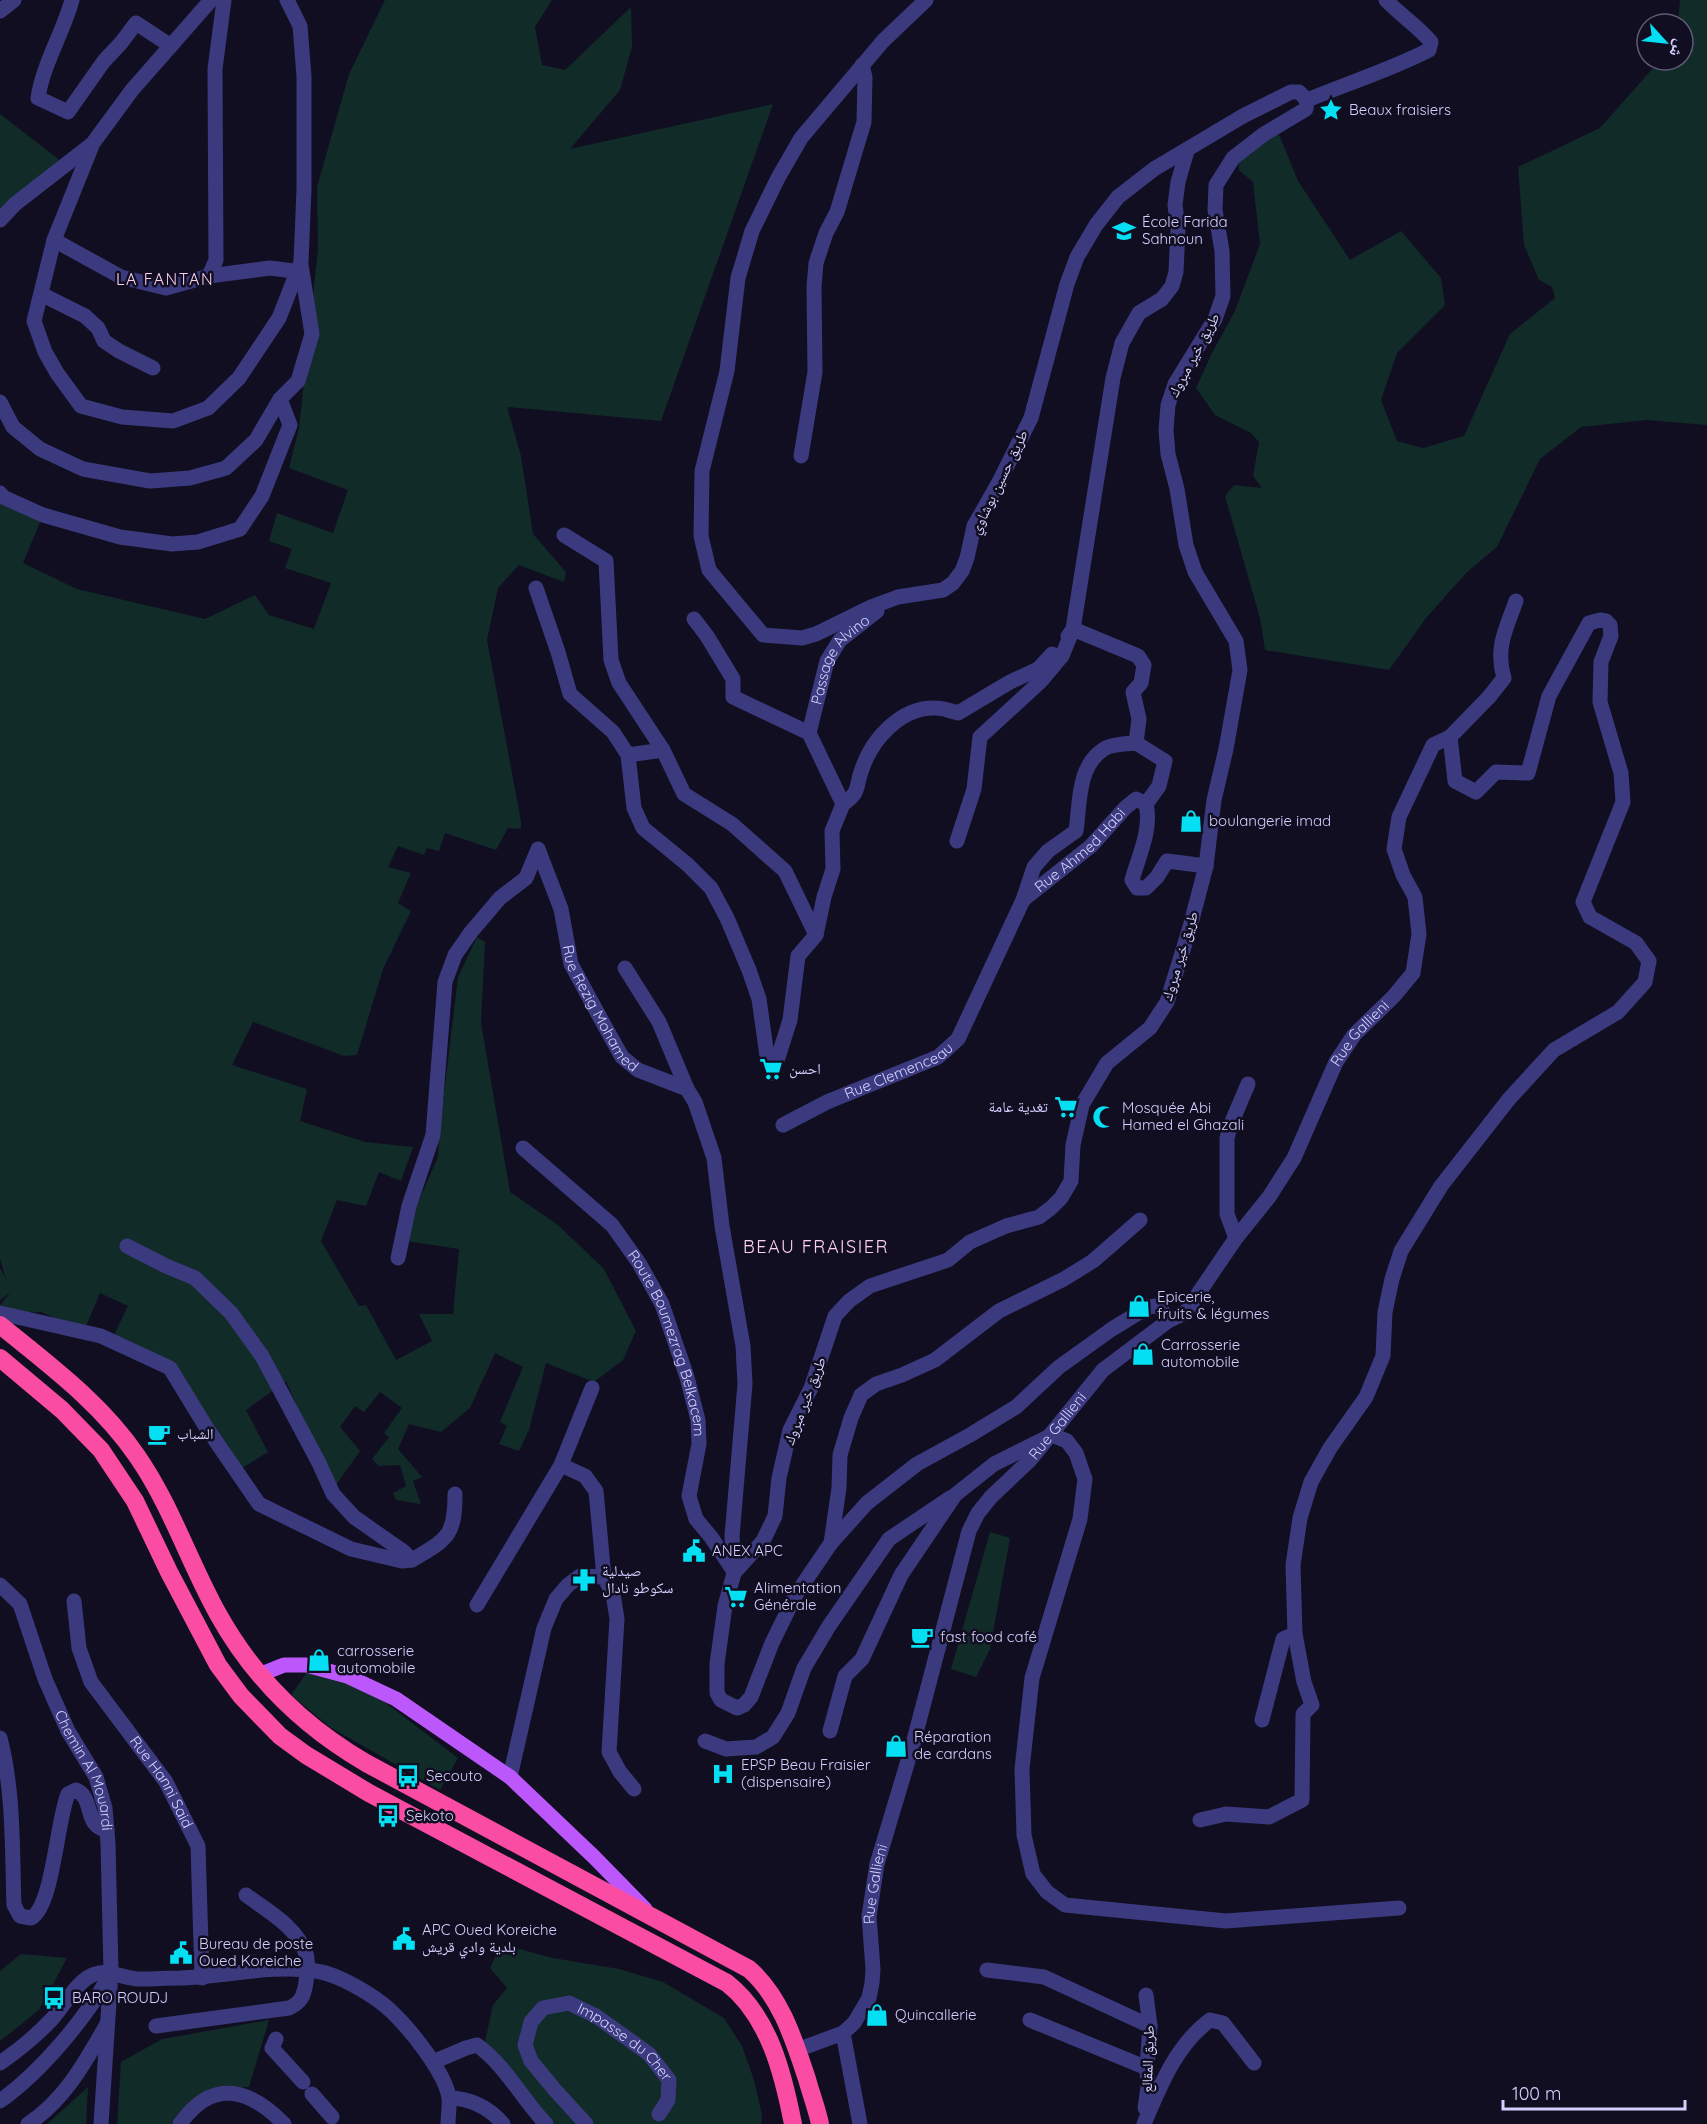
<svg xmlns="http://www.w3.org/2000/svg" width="1707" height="2124" viewBox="0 0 1707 2124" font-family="Quicksand,'Noto Naskh Arabic',sans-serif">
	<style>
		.green { fill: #112b29 }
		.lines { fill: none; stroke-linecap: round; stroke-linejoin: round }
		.minor { stroke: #3b3a7f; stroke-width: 15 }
		.major { stroke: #bc58fb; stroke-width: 15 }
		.highway { stroke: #fb4ca3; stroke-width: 18 }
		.labels { text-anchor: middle; stroke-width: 5; stroke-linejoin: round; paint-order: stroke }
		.poi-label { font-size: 15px; fill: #d3cffe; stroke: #110e21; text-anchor: start }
		.street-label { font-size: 15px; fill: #d3cffe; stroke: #110e21 }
		.neighbourhood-label { font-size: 16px; letter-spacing: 1.5px; fill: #fed0ee; stroke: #110e21 }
		.quarter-label { font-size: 18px; letter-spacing: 1.5px; fill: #fed0ee; stroke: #110e21 }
	</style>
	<rect width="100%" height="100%" fill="#110e21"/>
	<path class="green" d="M385,0H552L535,27L542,65L565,70L631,7L632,47L620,90L570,149L773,104L661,421L507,407L521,456L533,534L566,572L564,582L519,565L498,588L487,640L521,821V829L508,828L496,850L445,833L439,851L427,848L424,855L398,846L388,867L411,873L398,903L411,911L383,969L357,1055L344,1056L253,1022L232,1065L307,1089L300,1121L365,1142L413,1147L401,1181L379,1172L366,1206L337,1200L321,1241L359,1306L366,1305L396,1360L432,1341L419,1314H453L459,1249L406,1241L412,1216L438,1157L439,1136L458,977L477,937L485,942L481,1023L510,1192L558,1225L604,1269L636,1331L623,1360L594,1382L546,1363L529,1430L519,1451L499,1444L507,1426L500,1422L523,1367L495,1353L470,1408L441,1432L409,1424L398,1449L422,1477L413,1481L421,1504L396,1500L393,1493L406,1486L400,1465L379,1466L372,1459L389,1437L384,1433L402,1408L380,1392L364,1412L355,1406L340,1427L360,1451L336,1485L320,1458L286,1381L246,1410L268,1452L242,1468L162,1364L113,1337L128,1306L100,1293L84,1331L41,1312L8,1314L0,1309V1305L10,1293L0,1300V1268L6,1279L0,1259V500L43,515L23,563L77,589L205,619L255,595L269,615L314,629L331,583L285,568L292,549L269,541L277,513L333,533L348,490L289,468L299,428L318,249L317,187L349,74Z
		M1680,0H1707V425L1647,420L1581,427L1540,459L1497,547L1467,572L1426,618L1389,670L1265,650L1260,618L1225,496L1234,485L1262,488L1253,476L1259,442L1251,433L1215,415L1196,388L1212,353L1235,311L1260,244L1253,182L1239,170L1238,156L1278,132L1298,181L1350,260L1401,231L1441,278L1445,305L1397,353L1381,400L1397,441L1423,448L1464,436L1510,334L1555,298L1552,287L1539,280L1524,245L1518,167L1600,128L1654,67L1658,60H1683V24H1678Z
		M0,114L66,165L0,220Z
		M990,1532L1010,1538L990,1649L976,1677L951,1669Z
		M308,1671L342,1679L382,1700L458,1758L440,1790L330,1727L291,1695Z
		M501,1944L553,1958L619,1969L663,1982L724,2018L742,2046L754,2080L762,2115L761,2124H537L483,2050L493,2005L507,1988L490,1968Z
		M21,1954L67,1958L39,2010L0,2041V1971Z
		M269,2020L249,2087C219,2088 187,2094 172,2124H117L121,2062L162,2039Z
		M88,2087L86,2124H47Z"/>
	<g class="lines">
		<g class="minor">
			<path d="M72,0C63,33 43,64 38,98L68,112L104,61L121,43L136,23L171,46"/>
			<path d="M211,0L132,90L93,143L54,240L34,321L45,352L57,373L81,406L122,417L173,421L208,408L239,378L279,318L301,262L304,189V76L300,26L287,0"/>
			<path d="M926,0L883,41L801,138L778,178L752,231L738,278L727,371L702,471L701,536L709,570L763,635L802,638L816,634L871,607L898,597L943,590L953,583L962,571L967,558L974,526L999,482L1031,418L1067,284L1077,257L1096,225L1118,197L1154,169L1243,116L1291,92H1299L1307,100L1306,109L1264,134L1233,158L1216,185L1215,210L1222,251L1223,296L1215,319L1175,384L1168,405L1166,430L1168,454L1177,489L1186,545L1195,572L1236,641L1240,670L1226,749L1214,800L1206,866L1190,927L1167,1002L1150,1028L1107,1063L1082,1105L1073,1145L1071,1181L1061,1198L1051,1208L1039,1217L1006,1226L970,1242L948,1260L870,1286L849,1301L835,1316L811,1388L790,1430L779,1478L775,1516L763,1541L734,1573L725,1606L717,1664V1693L721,1700L737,1708L744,1705L751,1697L772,1643L795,1596L831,1543L867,1503L917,1464L970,1435L1016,1407L1059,1367L1112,1329L1148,1307L1156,1306L1161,1308L1168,1321"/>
			<path d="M0,11L14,0"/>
			<path d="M1307,100C1348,83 1390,70 1429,50L1431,42C1418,26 1400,15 1386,0"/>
			<path d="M0,220L15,204L91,145"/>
			<path d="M54,240L121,277L166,288L209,276L216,260L215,69L224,0"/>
			<path d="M209,276L270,268L301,272"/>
			<path d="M41,294L85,316L98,328L104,341L119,351L153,368"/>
			<path d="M0,402L13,427L40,449L83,469L150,481L190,478L226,468L256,440L280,399L298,381L312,334L301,265"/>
			<path d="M801,456L815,372L814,287L816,263L826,233L837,212L864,122L865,77L862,65"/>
			<path d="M0,493L3,497L43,515L120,537L172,544L198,542L240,529L262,496L290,425L280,399"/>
			<path d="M564,535L606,561L611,660L619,683L663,750L684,794L732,824L785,871L816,935"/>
			<path d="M536,588L558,652L570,694L613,732L628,755L634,808L643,828L688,865L711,888L727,918L749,970L759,999L767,1056L773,1073"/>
			<path d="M694,619L707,636L733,679V697L809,733L843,804L832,831L833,869L824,897L816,935L798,956L790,1020L773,1073"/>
			<path d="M1068,636L1073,629L1113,378L1122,343L1139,313L1162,299L1172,286L1176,272L1178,229L1175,205L1178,182L1187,151"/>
			<path id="s1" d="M809,733L827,661L840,640L877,611"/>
			<path d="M1136,743L1165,761L1159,786L1146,804"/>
			<path d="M628,755L663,750"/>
			<path d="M843,804C861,792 855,787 862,769C872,739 901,707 935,708C943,708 951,711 958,713L1010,682L1038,669L1052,654"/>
			<path id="s2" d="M1023,900L1091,846L1125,808L1136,799L1146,804C1152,829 1139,855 1132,880L1137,888H1146L1157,877L1167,861L1206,866"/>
			<path d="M625,968L659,1022L687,1089"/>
			<path id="s3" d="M783,1125L827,1102L938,1057L958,1039L1023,900L1034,867L1048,851L1076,831C1080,804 1077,766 1104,749C1111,744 1127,744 1136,743L1139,719L1133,692L1141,683L1144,665L1138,656L1073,629L1062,656L1041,681L980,737L974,789L957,841"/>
			<path id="s4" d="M523,1148L612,1225L639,1263L662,1304L687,1377L698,1420L699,1444L689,1496L696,1519L711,1537L733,1570"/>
			<path d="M1236,1238L1227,1214V1138L1231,1124L1248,1084"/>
			<path id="s5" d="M398,1258L409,1206L433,1135L445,982L455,955L471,932L500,898L526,878L538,849L561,909L571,964L603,1023L622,1057L638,1070L687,1089L695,1102L714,1158L722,1226L743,1346L745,1384L732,1536L734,1573"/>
			<path d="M0,1313L101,1336L170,1368L206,1427L259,1504L351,1549L402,1561L412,1560L404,1552L354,1517L333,1494L319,1463L262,1356L231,1313L195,1278L166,1266L127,1246"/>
			<path d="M561,1465L585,1476L596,1491L604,1577"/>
			<path d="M831,1543L839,1488L840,1455L851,1418L861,1395L876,1384L902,1375L935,1360L999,1311L1064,1279L1093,1261L1140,1220"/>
			<path d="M412,1560C447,1539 455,1537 455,1494"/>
			<path id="s6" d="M0,1585L20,1604L45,1679L68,1731L96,1777L105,1808L108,1843L111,1972L101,2124"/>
			<path id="s7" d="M74,1601L79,1648L91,1682L166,1782L198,1846L202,1978"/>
			<path d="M477,1605L561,1465L592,1388"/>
			<path d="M1262,1720L1283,1639L1295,1634"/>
			<path d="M830,1731L845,1676L862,1659L901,1575L955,1495L994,1464L1052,1435L1067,1441L1076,1453L1085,1479L1080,1519L1032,1678L1022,1769L1024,1835L1033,1874L1047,1892L1065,1905L1226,1921L1399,1908"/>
			<path d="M0,1738C14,1792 12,1850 14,1905L20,1916L31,1918C53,1907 57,1819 68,1794L76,1790C95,1798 83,1827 107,1830"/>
			<path d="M705,1741L726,1749L756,1747L773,1737L788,1713L804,1668L829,1626L889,1539L950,1498"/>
			<path d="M510,1777L544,1628L556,1599L568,1585L580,1576L604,1577L613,1594L617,1619L609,1752L620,1772L634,1789"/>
			<path d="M1200,1820L1226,1814L1269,1817L1302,1800L1303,1714L1312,1705L1304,1682L1295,1634L1293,1565L1300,1518L1311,1482L1330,1448L1366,1397L1383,1356L1385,1312L1392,1279L1401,1251L1441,1186L1509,1099L1554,1050L1618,1012L1645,982L1649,961L1636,943L1590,917L1583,902L1623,802L1621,773L1600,702L1601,662L1611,636L1610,625L1606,621L1600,620L1589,623L1549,696L1528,773L1496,772L1476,792L1455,781L1450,737"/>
			<path d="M987,1970L1044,1977L1150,2026"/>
			<path d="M1030,2020L1147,2068"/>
			<path d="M156,2026L289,2008C302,2002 304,1995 306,1982C307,1973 309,1962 306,1954C297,1927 269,1912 246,1895"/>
			<path d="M843,2033L860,2124"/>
			<path d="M276,2039L272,2048L303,2082"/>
			<path id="s8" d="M797,2050L843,2033L854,2023L869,1998L872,1983L873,1969L869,1916L877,1864L913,1744L969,1531L978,1513L991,1497L1030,1460L1103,1370L1168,1321L1185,1313L1236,1238L1269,1197L1294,1158L1336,1062L1354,1035L1394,996L1413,973L1419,934L1415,897L1403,875L1394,849L1399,817L1433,745L1450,737L1489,697L1504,678C1495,648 1506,629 1516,601"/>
			<path d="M433,2062L466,2048L477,2045C506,2066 522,2099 546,2124"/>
			<path d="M0,2063C19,2050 36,2036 52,2019C64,2006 78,1979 95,1974C110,1969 124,1979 139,1979C153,1979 167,1978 180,1978C225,1977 271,1964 316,1971C338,1974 374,1995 391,2011C410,2029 444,2071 449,2097C450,2105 448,2116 448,2124"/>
			<path d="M312,2094L332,2117"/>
			<path d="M449,2098C470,2098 490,2108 503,2124"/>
			<path d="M0,2101C41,2072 86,2018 110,1975"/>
			<path d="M1145,2108L1148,2087L1147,2068L1150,2026L1146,1995"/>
			<path d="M28,2124C65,2100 85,2062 107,2024"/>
			<path d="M180,2124C212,2078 249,2088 284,2124"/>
			<path id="s9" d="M586,2124L555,2090L531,2061L525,2045L531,2022L543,2008L569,2003L596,2016L649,2054L669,2080L668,2100L659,2114"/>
			<path d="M1144,2124C1160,2086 1176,2045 1210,2020L1223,2023L1254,2063"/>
		</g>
		<path class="major" d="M259,1675L284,1665H306L347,1676L396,1699L510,1777L594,1857L645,1909"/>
		<path class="highway" d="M0,1325C49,1365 101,1403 137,1456C171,1505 189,1562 218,1614C253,1677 304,1727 366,1763L749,1969C781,1997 794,2040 807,2079C811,2094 817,2109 820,2124
			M0,1358L62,1410L101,1450L135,1501L169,1572L218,1665L241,1696L280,1736L306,1755L369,1793L727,1983C769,2016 783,2073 793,2124"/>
	</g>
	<defs>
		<g id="sight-bare" transform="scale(1.8)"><path d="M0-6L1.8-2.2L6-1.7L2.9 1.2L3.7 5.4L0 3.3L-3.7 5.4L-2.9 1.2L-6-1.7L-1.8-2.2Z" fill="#05dff3" stroke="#110e21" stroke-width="2.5" paint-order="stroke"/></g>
		<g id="school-bare" transform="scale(1.8)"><path d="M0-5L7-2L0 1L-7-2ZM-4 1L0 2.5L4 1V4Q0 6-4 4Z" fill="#05dff3" stroke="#110e21" stroke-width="2.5" paint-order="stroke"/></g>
		<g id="shop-bare" transform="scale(1.8)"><path d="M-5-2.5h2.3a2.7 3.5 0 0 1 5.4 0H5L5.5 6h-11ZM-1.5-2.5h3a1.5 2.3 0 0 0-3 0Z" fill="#05dff3" stroke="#110e21" stroke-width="2.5" paint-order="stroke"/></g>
		<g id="supermarket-bare" transform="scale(1.8)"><path d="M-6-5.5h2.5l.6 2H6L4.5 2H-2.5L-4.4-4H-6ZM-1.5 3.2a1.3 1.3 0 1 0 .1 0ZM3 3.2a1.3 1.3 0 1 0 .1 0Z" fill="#05dff3" stroke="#110e21" stroke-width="2.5" paint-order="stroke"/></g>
		<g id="mosque-bare" transform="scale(1.8)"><path d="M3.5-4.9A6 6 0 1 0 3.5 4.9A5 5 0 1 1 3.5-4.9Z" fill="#05dff3" stroke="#110e21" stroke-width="2.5" paint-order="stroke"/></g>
		<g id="cafe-bare" transform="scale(1.8)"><path d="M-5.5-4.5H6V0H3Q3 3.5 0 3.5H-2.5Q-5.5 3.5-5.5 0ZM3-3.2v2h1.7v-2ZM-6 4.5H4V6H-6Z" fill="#05dff3" stroke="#110e21" stroke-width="2.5" paint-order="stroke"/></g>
		<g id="civic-bare" transform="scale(1.8)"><path d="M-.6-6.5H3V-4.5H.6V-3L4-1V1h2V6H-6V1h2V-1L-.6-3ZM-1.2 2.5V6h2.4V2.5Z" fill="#05dff3" stroke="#110e21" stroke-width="2.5" paint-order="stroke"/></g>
		<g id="pharmacy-bare" transform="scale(1.8)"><path d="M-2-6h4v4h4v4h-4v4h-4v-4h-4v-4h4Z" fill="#05dff3" stroke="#110e21" stroke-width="2.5" paint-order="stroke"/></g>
		<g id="hospital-bare" transform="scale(1.8)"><path d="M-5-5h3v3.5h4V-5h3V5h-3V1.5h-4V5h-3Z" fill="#05dff3" stroke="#110e21" stroke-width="2.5" paint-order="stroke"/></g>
		<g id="bus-bare" transform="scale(1.8)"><path d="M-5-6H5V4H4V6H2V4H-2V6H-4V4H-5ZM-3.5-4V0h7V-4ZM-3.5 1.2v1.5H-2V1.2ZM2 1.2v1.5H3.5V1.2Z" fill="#05dff3" stroke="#110e21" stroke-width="2.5" paint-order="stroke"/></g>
	</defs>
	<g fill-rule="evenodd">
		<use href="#sight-bare" x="1331" y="110"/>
		<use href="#school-bare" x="1124" y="231"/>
		<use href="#shop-bare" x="1191" y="821"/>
		<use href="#supermarket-bare" x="771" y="1069"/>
		<use href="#supermarket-bare" x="1066" y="1107"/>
		<use href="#mosque-bare" x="1104" y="1117"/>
		<use href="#shop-bare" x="1139" y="1306"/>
		<use href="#shop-bare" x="1143" y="1354"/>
		<use href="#cafe-bare" x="159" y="1434"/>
		<use href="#civic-bare" x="694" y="1551"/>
		<use href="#pharmacy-bare" x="584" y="1580"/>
		<use href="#supermarket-bare" x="736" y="1597"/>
		<use href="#cafe-bare" x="922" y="1637"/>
		<use href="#shop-bare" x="319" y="1660"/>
		<use href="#shop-bare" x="896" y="1746"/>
		<use href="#hospital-bare" x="723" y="1774"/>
		<use href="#bus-bare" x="408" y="1776"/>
		<use href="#bus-bare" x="388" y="1816"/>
		<use href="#civic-bare" x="404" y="1939"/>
		<use href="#civic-bare" x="181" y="1953"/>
		<use href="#bus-bare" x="54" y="1998"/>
		<use href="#shop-bare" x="877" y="2015"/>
	</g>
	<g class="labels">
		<g class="poi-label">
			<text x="1349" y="115">Beaux fraisiers</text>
			<text x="1142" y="227">École Farida<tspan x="1142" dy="17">Sahnoun</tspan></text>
			<text x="1209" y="826">boulangerie imad</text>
			<text x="789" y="1074">احسن</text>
			<text x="1048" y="1112" text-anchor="end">تغدية عامة</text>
			<text x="1122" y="1113">Mosquée Abi<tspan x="1122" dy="17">Hamed el Ghazali</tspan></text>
			<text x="1157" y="1302">Epicerie,<tspan x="1157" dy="17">fruits &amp; légumes</tspan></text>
			<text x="1161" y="1350">Carrosserie<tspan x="1161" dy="17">automobile</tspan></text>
			<text x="177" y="1439">الشباب</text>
			<text x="712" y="1556">ANEX APC</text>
			<text x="602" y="1576">صيدلية<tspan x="602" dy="17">سكوطو نادال</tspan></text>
			<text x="754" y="1593">Alimentation<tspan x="754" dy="17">Générale</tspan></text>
			<text x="940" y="1642">fast food café</text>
			<text x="337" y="1656">carrosserie<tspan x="337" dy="17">automobile</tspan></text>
			<text x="914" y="1742">Réparation<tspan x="914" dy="17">de cardans</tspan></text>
			<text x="741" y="1770">EPSP Beau Fraisier<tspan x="741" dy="17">(dispensaire)</tspan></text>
			<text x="426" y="1781">Secouto</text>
			<text x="406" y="1821">Sekoto</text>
			<text x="422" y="1935">APC Oued Koreiche<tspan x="422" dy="17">بلدية وادي قريش</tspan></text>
			<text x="199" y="1949">Bureau de poste<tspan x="199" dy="17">Oued Koreiche</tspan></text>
			<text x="72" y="2003">BARO ROUDJ</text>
			<text x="895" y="2020">Quincallerie</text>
		</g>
		<g class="street-label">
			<text transform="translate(1194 355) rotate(-62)" y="5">طريق خير مبروك</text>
			<text transform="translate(999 482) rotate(-64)" y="5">طريق حسين بوشاوي</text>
			<text dy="5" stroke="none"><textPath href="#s1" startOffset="82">Passage Alvino</textPath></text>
			<text dy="5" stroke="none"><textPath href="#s2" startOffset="76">Rue Ahmed Habi</textPath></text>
			<text transform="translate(1180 956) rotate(-73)" y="5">طريق خير مبروك</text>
			<text dy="5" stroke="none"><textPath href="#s5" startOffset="620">Rue Rezig Mohamed</textPath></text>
			<text dy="5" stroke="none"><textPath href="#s8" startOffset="1216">Rue Gallieni</textPath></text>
			<text dy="5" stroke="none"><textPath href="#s3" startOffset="128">Rue Clemenceau</textPath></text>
			<text dy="5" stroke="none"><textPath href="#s4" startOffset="250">Route Boumezrag Belkacem</textPath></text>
			<text transform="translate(805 1401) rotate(-69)" y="5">طريق خير مبروك</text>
			<text dy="5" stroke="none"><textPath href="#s8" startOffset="712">Rue Gallieni</textPath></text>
			<text dy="5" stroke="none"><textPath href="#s6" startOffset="207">Chemin Al Mouardi</textPath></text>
			<text dy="5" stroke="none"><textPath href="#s7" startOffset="206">Rue Hanni Said</textPath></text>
			<text dy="5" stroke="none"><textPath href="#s8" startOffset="208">Rue Gallieni</textPath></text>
			<text dy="5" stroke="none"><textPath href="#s9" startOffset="238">Impasse du Cher</textPath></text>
			<text transform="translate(1148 2059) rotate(-88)" y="5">طريق المقالع</text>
		</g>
		<g class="neighbourhood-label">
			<text x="165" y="285">LA FANTAN</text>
		</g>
		<g class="quarter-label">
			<text x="816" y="1253">BEAU FRAISIER</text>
		</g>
	</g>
	<g transform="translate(1665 42) rotate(117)"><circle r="28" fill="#110e21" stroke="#5f5b79" stroke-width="1.5"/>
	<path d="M0-4.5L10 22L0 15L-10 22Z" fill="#05dff3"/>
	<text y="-9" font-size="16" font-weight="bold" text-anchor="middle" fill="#d3cffe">ش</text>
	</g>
	<path d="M1503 2100v9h182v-9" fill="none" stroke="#d3cffe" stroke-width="3"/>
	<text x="1512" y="2100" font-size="18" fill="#d3cffe" stroke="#110e21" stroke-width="4.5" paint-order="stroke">100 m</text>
</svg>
